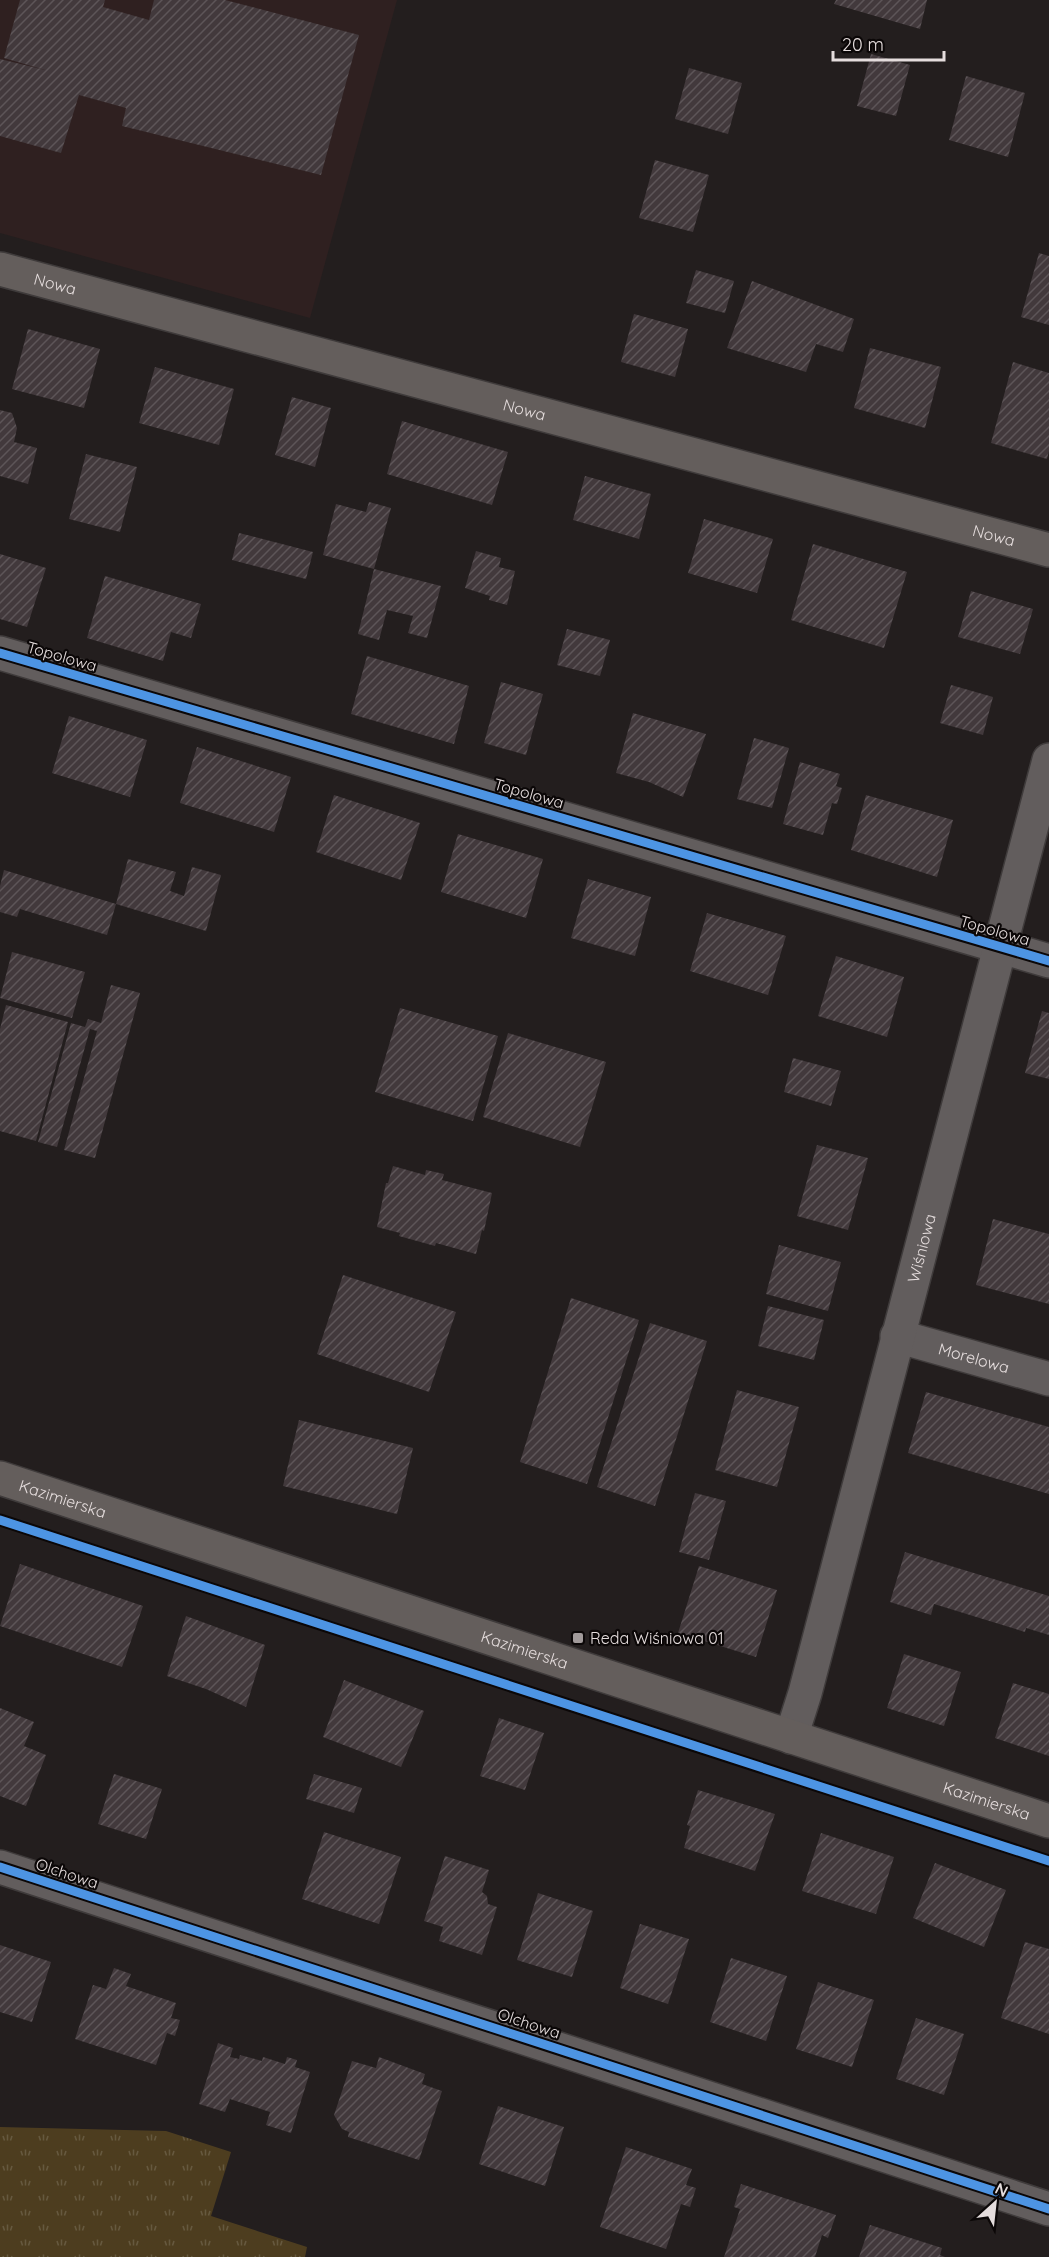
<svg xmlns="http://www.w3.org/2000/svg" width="1049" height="2257" viewBox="0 0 1049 2257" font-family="Quicksand,sans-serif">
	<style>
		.built { fill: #2f2020 }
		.grass { fill: url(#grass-tufts) }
		.building { fill: url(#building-hatch) }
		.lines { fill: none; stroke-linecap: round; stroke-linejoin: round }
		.street-casing { stroke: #3f3b3b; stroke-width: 36 }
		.secondary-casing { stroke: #3f3b3b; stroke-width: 36 }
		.street { stroke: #625d5d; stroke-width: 33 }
		.secondary { stroke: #645e5c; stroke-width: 33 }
		.cycleway-casing { stroke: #0b0707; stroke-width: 13 }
		.cycleway { stroke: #4d94e3; stroke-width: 9 }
		.poi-dot { fill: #a19a9a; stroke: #0b0707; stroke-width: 2 }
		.labels { text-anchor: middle; stroke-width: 4.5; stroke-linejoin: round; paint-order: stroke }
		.street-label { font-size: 16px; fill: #e5dddd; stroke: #0b0707 }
		.poi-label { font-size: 16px; fill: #e5dddd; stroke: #0b0707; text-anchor: start }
	</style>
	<defs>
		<pattern id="grass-tufts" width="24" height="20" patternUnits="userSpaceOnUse" patternTransform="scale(1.5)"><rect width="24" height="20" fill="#4d3d1f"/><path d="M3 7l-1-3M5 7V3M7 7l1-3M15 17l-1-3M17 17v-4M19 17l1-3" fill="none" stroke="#66593f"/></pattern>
		<pattern id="building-hatch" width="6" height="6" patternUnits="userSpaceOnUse" patternTransform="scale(1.5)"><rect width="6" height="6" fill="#42393c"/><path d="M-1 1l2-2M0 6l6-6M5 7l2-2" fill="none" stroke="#5d5558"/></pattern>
	</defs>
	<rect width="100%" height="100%" fill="#231e1e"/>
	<path class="built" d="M0,0H397L310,318L0,233Z"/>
	<path class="grass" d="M0,2127L166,2131L231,2152L211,2216L307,2247L305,2257H0Z"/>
	<path class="building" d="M20,0H105L103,7L149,20L154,0H225L359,35L321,175L122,126L126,108L79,95L61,153L0,136V59L45,70L4,58Z
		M836,0H927L920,29L834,4Z
		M871,54L910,65L896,116L857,106Z
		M689,68L742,83L728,134L675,119Z
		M966,76L1025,93L1008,157L949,140Z
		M655,160L709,175L693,232L639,218Z
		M1039,253L1049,256V325L1021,317Z
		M696,270L734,281L725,313L686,303Z
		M752,281L854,319L843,352L816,344L806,372L727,348Z
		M634,314L688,329L675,377L621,362Z
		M28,329L100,349L84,408L12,389Z
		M870,348L941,367L925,428L854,408Z
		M1013,362L1049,373V451L1047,459L991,443Z
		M155,367L234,389L219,445L139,423Z
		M292,397L331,408L315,467L275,455Z
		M0,410L12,413L17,428L14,442L37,448L28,484L0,476Z
		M402,421L508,452L492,505L387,474Z
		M86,454L137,467L120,532L69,519Z
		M585,476L651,494L639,539L573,520Z
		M369,502L391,508L374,569L441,586L427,638L408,633L413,616L387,610L379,640L358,634L374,569L323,555L336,504L366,512Z
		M704,519L773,539L757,593L688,573Z
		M239,533L313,552L306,579L232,560Z
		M813,544L907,572L884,648L791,620Z
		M476,551L501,558L499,567L515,571L507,605L489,600L490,596L465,588Z
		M0,554L46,568L27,627L0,619Z
		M105,576L201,604L191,638L171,632L163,661L87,638Z
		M971,591L1033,609L1020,654L958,637Z
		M567,629L610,640L600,676L557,665Z
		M367,656L469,686L454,744L351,714Z
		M501,682L543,694L526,755L484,743Z
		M951,685L993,697L983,735L940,723Z
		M633,713L706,734L683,797L649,782L616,773Z
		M69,716L147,740L130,797L52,773Z
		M754,738L789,748L772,808L737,799Z
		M197,747L291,777L274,832L180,803Z
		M800,762L840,774L836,786L842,788L837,804L832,803L823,835L783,824Z
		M334,795L420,823L401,880L316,852Z
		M866,795L953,820L937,877L851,850Z
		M458,834L543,859L526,918L441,892Z
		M128,859L176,872L170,891L184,896L192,867L221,875L206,931L116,904Z
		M4,870L116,904L107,935L20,909L17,917L0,912V886Z
		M588,879L651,897L635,956L571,938Z
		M707,913L786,936L768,995L690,971Z
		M12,952L85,972L72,1018L0,998Z
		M836,956L904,977L887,1037L818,1016Z
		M111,985L140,993L95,1158L64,1150L97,1031L90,1029L57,1147L38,1142L71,1023L85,1027L88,1019L101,1023Z
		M6,1005L68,1022L36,1141L0,1131V1029Z
		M400,1008L498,1036L473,1121L375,1092Z
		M1042,1011L1049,1013V1079L1025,1073Z
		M508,1033L606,1062L580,1147L483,1117Z
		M793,1058L841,1071L831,1106L784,1092Z
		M817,1145L868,1158L848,1230L797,1216Z
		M393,1166L425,1175L426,1170L444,1174L442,1180L492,1193L484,1231L482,1230L476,1254L436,1243L435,1246L399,1236L400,1233L377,1227L386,1183H388Z
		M993,1219L1049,1234V1304L976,1285Z
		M779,1245L841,1262L828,1311L766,1294Z
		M343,1275L456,1312L429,1392L317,1354Z
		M571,1298L639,1320L587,1484L520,1462Z
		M768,1306L824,1320L814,1360L758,1346Z
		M650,1323L707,1341L655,1506L597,1487Z
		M737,1390L799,1407L777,1487L715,1470Z
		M926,1392L1049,1427V1494L908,1453Z
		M299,1420L413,1448L397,1514L283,1486Z
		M695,1493L726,1501L709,1560L679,1552Z
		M905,1552L1049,1596V1635L1026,1628L1025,1632L934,1604L931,1615L890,1602Z
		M20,1564L143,1606L122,1667L0,1626Z
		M699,1566L777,1590L756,1657L678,1633Z
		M186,1616L265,1645L246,1707L206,1689L167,1676Z
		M904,1654L961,1672L944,1726L887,1708Z
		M344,1680L424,1711L401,1767L323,1737Z
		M1013,1683L1049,1694V1756L995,1738Z
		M0,1708L34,1722L24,1746L46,1755L26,1806L0,1796Z
		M499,1718L544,1733L525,1790L480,1776Z
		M114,1774L162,1789L146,1839L98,1824Z
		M314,1774L362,1788L354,1813L306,1799Z
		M698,1790L775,1814L755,1871L684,1848L690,1826L687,1825Z
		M324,1832L401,1857L379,1924L302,1899Z
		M821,1833L894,1857L876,1914L802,1891Z
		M445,1856L489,1870L482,1892L487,1896L488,1904L497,1907L482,1955L439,1941L443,1927L424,1921Z
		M935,1863L1006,1890L984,1947L913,1918Z
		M538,1893L593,1911L572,1977L517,1960Z
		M640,1924L689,1939L668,2004L620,1988Z
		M1025,1942L1049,1949V2034L1001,2018Z
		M0,1945L51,1962L32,2022L0,2012Z
		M731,1958L787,1976L766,2041L710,2022Z
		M114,1968L131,1974L126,1986L176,2003L171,2018L180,2020L175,2036L167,2033L156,2065L75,2039L93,1985L106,1989Z
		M818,1982L874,2000L852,2067L796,2049Z
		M916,2018L964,2034L944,2095L896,2079Z
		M218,2043L233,2048L230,2057L239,2059L240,2055L262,2061L263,2057L285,2064L287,2057L297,2060L295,2067L310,2072L291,2133L266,2125L270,2112L230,2099L225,2112L199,2104Z
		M379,2057L425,2074L422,2084L442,2091L419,2160L348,2137L349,2132L342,2129L334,2115L352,2061L376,2068Z
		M498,2106L564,2127L545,2186L479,2164Z
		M626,2147L692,2169L686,2185L696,2188L690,2207L681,2204L666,2249L600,2227Z
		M741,2184L836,2215L828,2238L822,2235L815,2257H724L740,2209L734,2207Z
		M870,2225L942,2248L940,2255L945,2257H859Z"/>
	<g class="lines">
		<g class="street-casing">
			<g id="street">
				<path d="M0,653L1049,961"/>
				<path id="s1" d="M897,1336L1049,1379"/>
				<path id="s2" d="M791,1737L805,1693L1049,760"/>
				<path d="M0,1867L1049,2209"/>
			</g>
		</g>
		<g class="secondary-casing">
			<g id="secondary">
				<path id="s3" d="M0,269L1049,550"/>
				<path id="s4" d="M0,1478L1049,1821"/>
			</g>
		</g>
		<use href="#street" class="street"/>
		<use href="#secondary" class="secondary"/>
		<g class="cycleway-casing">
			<path id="cycleway" d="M0,653L1049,961
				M0,1520L1049,1861
				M0,1867L1049,2209"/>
		</g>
		<use href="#cycleway" class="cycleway"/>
	</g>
	<rect class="poi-dot" x="572" y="1632" width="12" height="12" rx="3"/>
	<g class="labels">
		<g class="street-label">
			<text dy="6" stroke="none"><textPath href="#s3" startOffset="57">Nowa</textPath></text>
			<text dy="6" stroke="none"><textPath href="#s3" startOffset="543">Nowa</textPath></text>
			<text dy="6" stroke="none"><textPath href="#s3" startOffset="1029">Nowa</textPath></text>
			<text transform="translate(62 656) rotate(16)" y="6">Topolowa</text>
			<text transform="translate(529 793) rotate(16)" y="6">Topolowa</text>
			<text transform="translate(995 930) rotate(16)" y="6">Topolowa</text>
			<text dy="6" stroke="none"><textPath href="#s2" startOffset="506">Wiśniowa</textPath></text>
			<text dy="6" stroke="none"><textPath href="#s1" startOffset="80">Morelowa</textPath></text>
			<text dy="6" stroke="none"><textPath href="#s4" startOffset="66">Kazimierska</textPath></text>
			<text dy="6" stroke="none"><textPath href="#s4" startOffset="552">Kazimierska</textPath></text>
			<text dy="6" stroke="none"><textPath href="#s4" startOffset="1038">Kazimierska</textPath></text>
			<text transform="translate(67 1873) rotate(18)" y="6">Olchowa</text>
			<text transform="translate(529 2023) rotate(18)" y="6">Olchowa</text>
		</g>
		<g class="poi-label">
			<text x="590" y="1644">Reda Wiśniowa 01</text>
		</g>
	</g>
	<g transform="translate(995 2203) rotate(27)" stroke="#0b0707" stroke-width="4.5" paint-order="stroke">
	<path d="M0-4.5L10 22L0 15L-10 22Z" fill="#e5dddd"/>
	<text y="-9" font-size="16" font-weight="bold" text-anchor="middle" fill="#e5dddd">N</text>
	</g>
	<path d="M833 51v9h111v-9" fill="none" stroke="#e5dddd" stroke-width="3"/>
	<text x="842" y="51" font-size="18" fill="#e5dddd" stroke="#0b0707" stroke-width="4.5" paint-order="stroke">20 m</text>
</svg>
